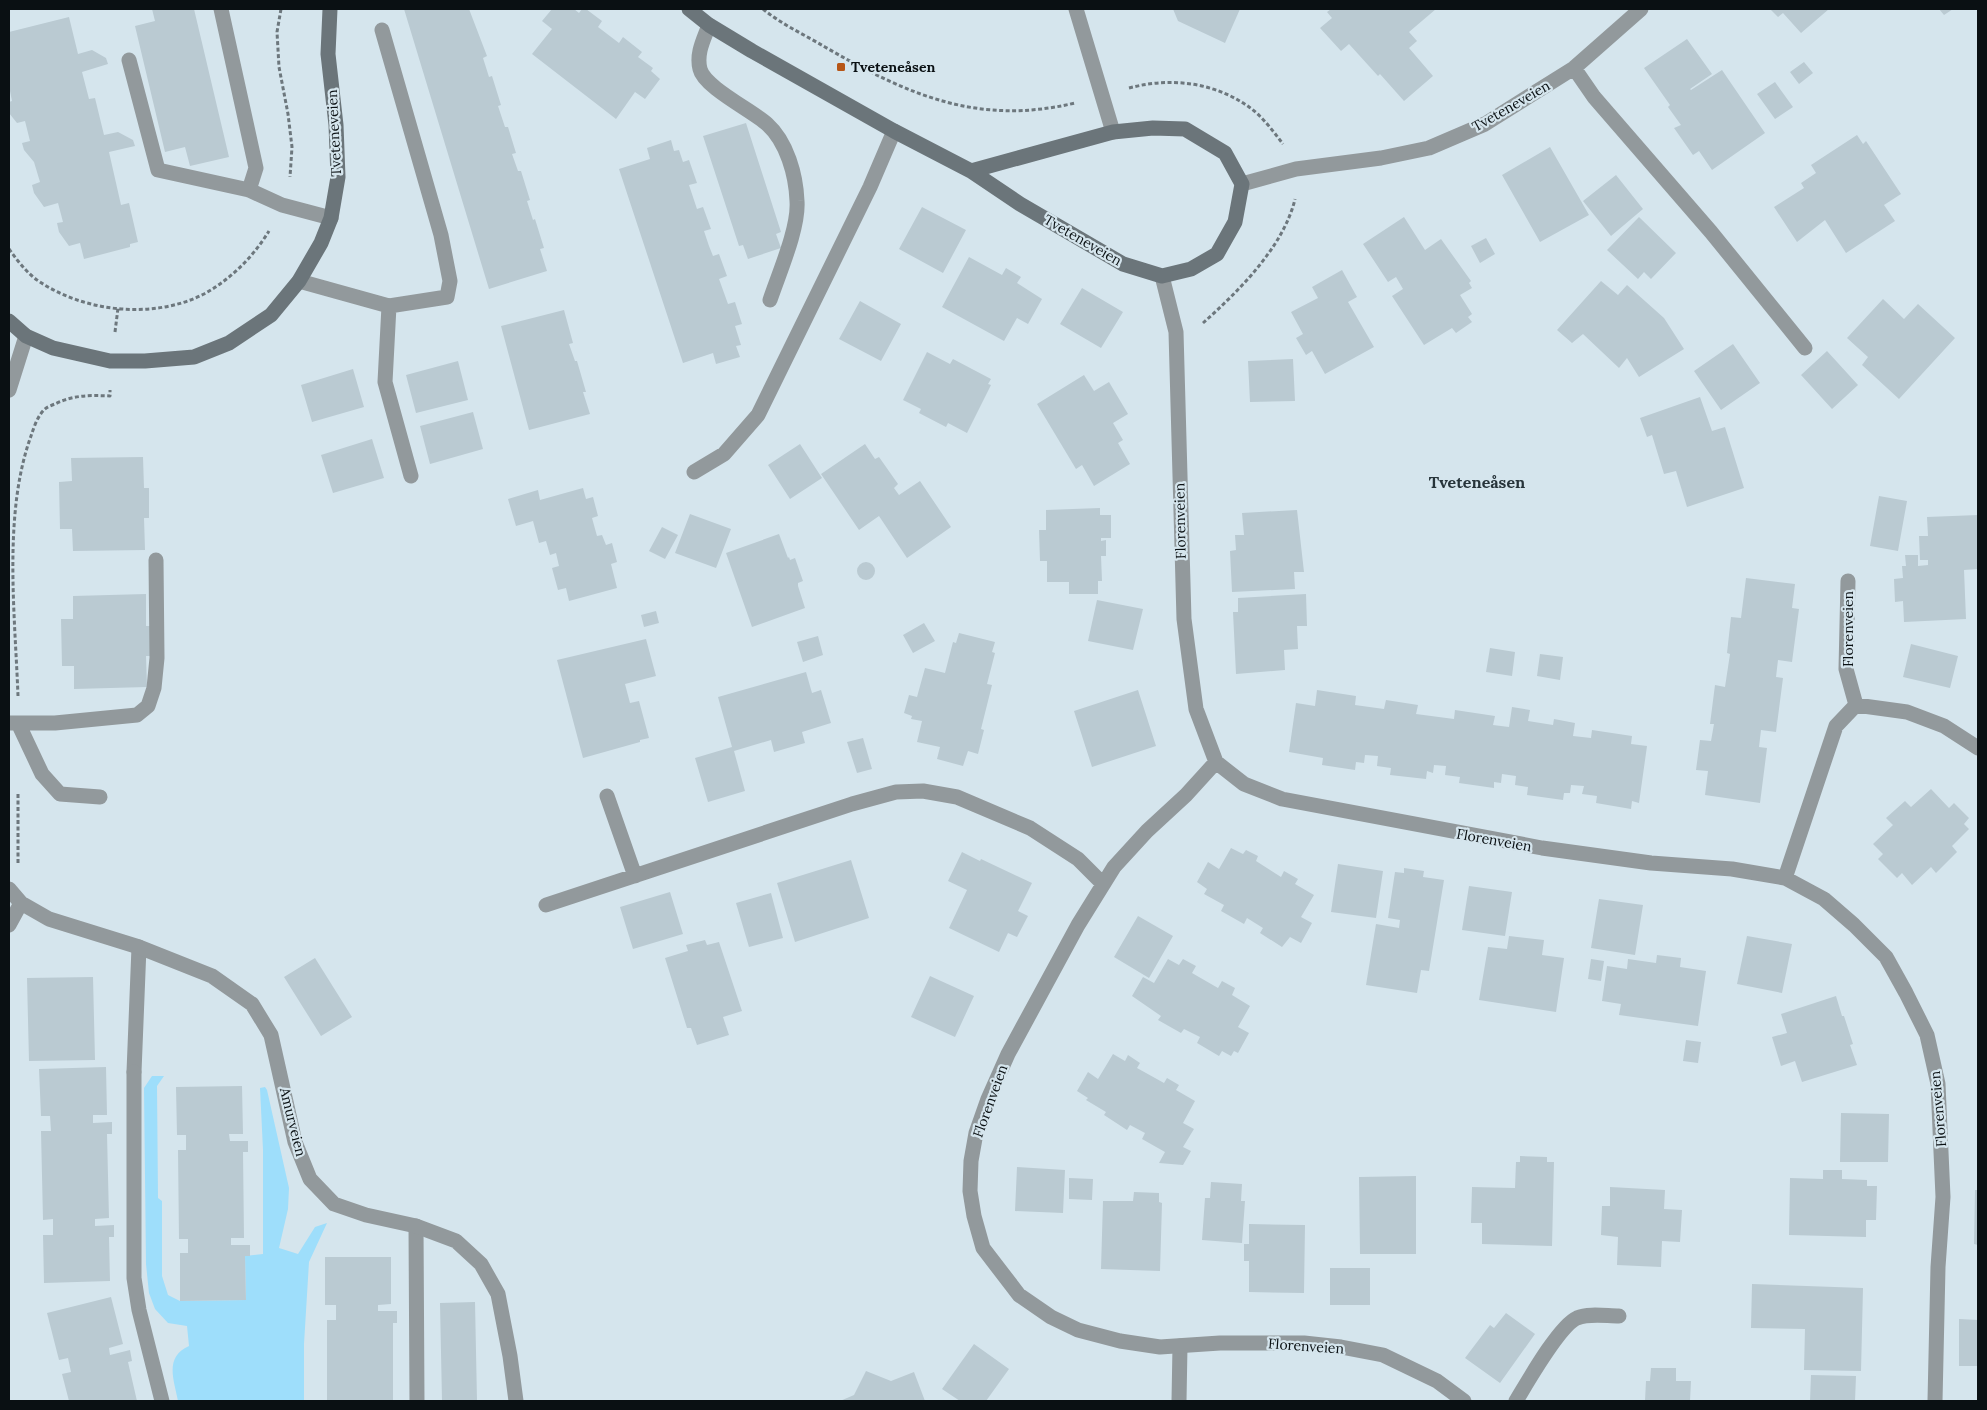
<svg xmlns="http://www.w3.org/2000/svg" width="1987" height="1410" viewBox="0 0 1987 1410" font-family="Lora,serif">
	<style>
		.green { fill: #9edefb }
		.building { fill: #bacad2 }
		.lines { fill: none; stroke-linecap: round; stroke-linejoin: round }
		.path { stroke: #6d777d; stroke-width: 3; stroke-dasharray: 4 2.5; stroke-linecap: butt }
		.lane { stroke: #92999c; stroke-width: 15 }
		.street { stroke: #92999c; stroke-width: 15 }
		.secondary { stroke: #6b757a; stroke-width: 15 }
		.poi-dot { fill: #b65516; stroke: #d5e5ed; stroke-width: 2 }
		.labels { text-anchor: middle; stroke-width: 4.5; stroke-linejoin: round; paint-order: stroke }
		.poi-label { font-size: 14px; font-weight: bold; fill: #0a1013; stroke: #d5e5ed; text-anchor: start }
		.street-label { font-size: 14px; fill: #0a1013; stroke: #d5e5ed }
		.quarter-label { font-size: 16px; font-weight: bold; fill: #27343a; stroke: #d5e5ed }
	</style>
	<rect width="100%" height="100%" fill="#d5e5ed"/>
	<path class="green" d="M152,1076H164L157,1086L158,1198L162,1201V1276L168,1295L180,1301L246,1300L245,1256L263,1254V1150L260,1088L265,1087L267,1090L289,1188L288,1209L279,1248L298,1254L315,1227L327,1223L309,1262L304,1344V1401H178C174,1380 164,1357 189,1346L187,1326L168,1323L155,1309L149,1293L146,1264L144,1088Z"/>
	<path class="building" d="M152,9H194L229,157L190,166L185,147L165,152L135,26L155,21Z
		M404,9H469L487,56L483,58L489,77L492,76L501,105L498,106L505,127H508L516,153L512,154L518,171H521L530,200L527,201L533,220L535,219L544,248L540,249L547,271L489,289Z
		M552,9H574L579,13L582,9H586L602,21L598,27L619,43L623,37L642,52L638,57L653,68L651,71L660,79L645,99L635,92L616,119L532,54L552,29L542,21Z
		M1173,9H1240L1225,43L1178,21Z
		M1331,9H1436L1409,32L1417,41L1409,48L1433,76L1404,101L1380,74L1378,76L1349,44L1341,51L1320,28L1332,18L1327,12Z
		M1770,9H1829L1801,33L1783,13L1778,17Z
		M1939,9H1953L1944,15Z
		M69,17L78,54L92,50L106,58L108,64L82,72L89,99L95,98L104,135L118,132L133,140L135,146L109,152L121,205L129,203L138,242L130,244V247L84,259L80,243L69,246L59,232L57,223L63,222L58,203L44,207L34,193L32,185L40,182L34,162L24,150L22,143L30,141L25,121L17,123L9,113V102L12,101L9,86V32Z
		M1687,39L1712,74L1690,89L1691,90L1722,70L1765,133L1712,170L1699,151L1693,155L1674,128L1681,125L1668,107L1670,105L1644,68Z
		M1804,62L1813,73L1799,84L1790,72Z
		M1775,82L1793,107L1775,119L1757,94Z
		M746,123L781,232L776,234L781,248L748,259L743,245L739,246L703,136Z
		M1857,135L1863,144L1866,141L1901,194L1884,205L1895,221L1846,253L1825,220L1797,242L1774,207L1804,188L1801,183L1816,173L1811,165Z
		M671,140L674,151L679,150L683,162L689,160L697,183L689,185L697,209L703,207L711,229L704,231L709,246L713,256L719,254L727,276L719,279L728,304L735,302L742,324L735,326L741,345L736,346L740,357L716,364L713,353L683,363L619,169L650,159L647,148Z
		M1550,147L1589,215L1540,242L1502,175Z
		M1616,175L1643,209L1611,236L1583,201Z
		M922,207L966,230L943,273L899,249Z
		M1404,217L1425,250L1441,239L1471,281L1469,283L1472,288L1460,295L1472,314L1468,317L1472,322L1456,333L1452,328L1424,345L1392,296L1403,289L1396,277L1388,282L1363,244Z
		M1639,217L1676,253L1651,279L1644,272L1638,279L1607,250Z
		M1486,238L1495,254L1480,263L1471,246Z
		M969,257L1002,275L1006,268L1021,277L1017,283L1042,299L1028,324L1017,318L1004,341L942,307Z
		M1342,270L1357,297L1348,302L1374,347L1325,374L1312,351L1306,355L1296,338L1303,334L1291,312L1318,298L1312,287Z
		M1601,281L1618,295L1627,285L1664,318L1684,349L1639,377L1627,358L1619,368L1583,334L1572,343L1557,330Z
		M1082,288L1123,312L1101,348L1060,324Z
		M1883,299L1904,319L1918,304L1955,338L1899,399L1862,365L1868,357L1847,338Z
		M860,301L901,324L881,361L839,339Z
		M564,310L573,343L569,344L575,361H577L586,392H583L590,414L529,430L501,326Z
		M1733,344L1760,383L1721,410L1694,371Z
		M1827,351L1858,385L1832,409L1801,375Z
		M927,352L950,364L953,359L991,379L988,384L991,385L967,433L948,423L946,427L919,413L921,409L903,400Z
		M1293,359L1295,401L1250,402L1248,361Z
		M458,361L468,400L416,413L406,375Z
		M353,369L364,407L312,422L301,385Z
		M1084,375L1094,391L1109,382L1128,414L1113,423L1123,440L1118,443L1130,464L1094,486L1082,465L1076,469L1037,404Z
		M1700,397L1712,431L1725,427L1744,488L1687,507L1676,471L1664,474L1652,435L1647,437L1640,418Z
		M473,412L483,449L430,464L420,426Z
		M372,439L384,478L333,493L321,455Z
		M800,444L822,478L790,499L768,465Z
		M865,444L875,459L879,457L898,484L894,488L899,495L920,481L951,527L907,558L879,516L859,530L821,474Z
		M143,457L144,488H149V518H144L145,550L73,551L72,529H60L59,482L72,481L71,458Z
		M583,488L586,499L593,497L598,516L592,518L597,536L602,535L606,545L612,543L617,562L611,564L617,588L569,601L566,588L558,590L552,568L559,566L556,553L550,555L546,541L539,543L533,521L516,526L508,499L538,490L540,500Z
		M1879,496L1907,501L1898,551L1870,546Z
		M1100,508V515H1111V538H1101V541L1106,540V556H1101L1102,581H1098V594H1069V582H1047V561H1040L1039,530H1046V510Z
		M1297,510L1304,572H1294L1295,589L1232,592L1230,551L1236,550L1235,535H1244L1242,513Z
		M690,514L731,529L716,568L675,553Z
		M1978,515V569L1964,570L1966,619L1904,622L1903,601L1895,602L1894,579L1903,578L1902,566H1906L1905,555H1918V566L1928,565V560H1920L1919,536H1928L1927,517Z
		M662,527L678,535L665,559L649,551Z
		M779,534L788,558L789,557L790,560L795,558L803,581L798,583V586L805,608L752,627L726,553Z
		M857 571a9 9 0 1 1 18 0a9 9 0 1 1-18 0Z
		M1746,578L1795,584L1792,608L1799,609L1792,662L1778,660L1776,677L1783,678L1776,732L1761,730L1759,747L1767,748L1760,803L1705,795L1708,771L1696,770L1700,740L1711,741L1714,724H1710L1715,685L1725,687L1730,654L1727,653L1731,617L1741,618Z
		M146,594V626H151V656H146L147,687L74,689V666H62L61,619H73V596Z
		M1306,594L1307,626H1297L1298,649L1284,650L1285,670L1236,674L1233,612H1238V598Z
		M1097,600L1143,609L1133,650L1088,641Z
		M656,611L659,623L644,627L641,615Z
		M924,623L935,641L913,653L903,635Z
		M959,633L995,642L992,652L995,653L987,684L992,685L981,729L984,730L978,754L968,751L963,766L937,759L940,747L917,742L922,721L911,719L912,716L904,713L909,695L917,697L925,668L945,673L953,642L956,643Z
		M818,636L823,655L803,662L797,642Z
		M646,639L656,676L625,684L630,703L639,701L649,738L640,740V742L583,758L557,660Z
		M1911,644L1958,656L1950,688L1903,677Z
		M1490,648L1515,652L1512,676L1486,672Z
		M1540,654L1563,657L1560,680L1537,676Z
		M806,672L812,693L821,690L831,723L802,732L805,743L774,752L771,740L734,751L745,791L708,802L695,758L732,747L718,697Z
		M1138,690L1156,746L1092,767L1074,711Z
		M1317,690L1356,696L1355,705L1384,709L1386,700L1418,705L1416,714L1454,719L1455,710L1495,716L1493,725L1509,727L1512,707L1530,710L1528,721L1553,725L1554,719L1575,723L1573,736L1591,738L1592,730L1632,736L1631,744L1647,746L1639,803L1632,801L1631,809L1596,803L1597,796L1582,794L1584,786L1571,785L1570,793H1564L1563,800L1527,795L1528,787L1515,785L1516,776L1502,774L1501,783L1494,782V788L1459,783L1460,777L1445,775L1446,766L1434,765L1433,773L1427,771L1426,779L1390,775L1391,768L1377,766L1378,756L1365,755L1364,763L1356,762L1355,770L1322,765L1323,758L1289,752L1296,703L1315,706Z
		M863,738L872,769L857,773L847,742Z
		M1931,789L1949,808L1954,803L1969,818L1964,824L1969,829L1952,846L1957,852L1936,873L1931,867L1912,885L1902,873L1897,878L1878,859L1883,854L1873,844L1893,825L1886,818L1905,801L1911,807Z
		M1231,848L1243,854L1246,850L1258,856L1256,861L1281,877L1284,871L1298,879L1295,884L1314,895L1301,917L1312,923L1301,943L1290,937L1282,947L1260,933L1263,928L1247,918L1244,924L1221,911L1224,905L1204,894L1207,889L1197,882L1208,862L1219,869Z
		M962,852L980,861L981,859L1032,883L1018,911L1028,916L1017,937L1008,933L999,952L949,928L967,890L948,881Z
		M851,860L869,918L795,942L777,883Z
		M1338,864L1383,871L1376,918L1331,912Z
		M1404,868L1424,871L1423,877L1444,880L1429,971L1421,970L1417,993L1366,985L1376,924L1399,928L1400,920L1388,918L1395,872L1404,873Z
		M1469,886L1512,892L1505,936L1462,930Z
		M670,892L683,934L633,949L620,907Z
		M771,893L783,938L749,947L736,903Z
		M1599,899L1643,905L1635,955L1591,948Z
		M1138,916L1173,936L1149,978L1114,957Z
		M1509,936L1544,940L1542,955L1564,958L1556,1012L1479,1000L1488,947L1507,949Z
		M1747,936L1792,944L1782,993L1737,984Z
		M705,940L707,945L719,942L742,1011L723,1017L729,1035L697,1045L691,1028H687L665,958L688,951L686,945Z
		M1657,955L1681,958L1680,967L1706,971L1698,1026L1619,1015L1621,1004L1602,1001L1607,966L1627,969L1628,959L1656,963Z
		M315,958L352,1017L321,1036L284,977Z
		M1168,959L1179,965L1183,959L1196,966L1192,973L1218,988L1222,981L1235,988L1232,995L1250,1006L1238,1027L1249,1033L1238,1053L1234,1051L1231,1056L1222,1051L1219,1056L1197,1043L1200,1037L1184,1029L1181,1033L1158,1020L1161,1016L1132,996L1143,977L1154,983Z
		M1591,959L1604,961L1601,981L1588,979Z
		M930,976L974,996L955,1037L911,1017Z
		M93,977L95,1060L29,1061L27,978Z
		M1836,996L1842,1016H1844L1853,1044L1850,1045L1857,1065L1802,1082L1795,1061L1781,1066L1772,1037L1787,1033L1781,1014Z
		M1686,1040L1701,1042L1698,1063L1683,1061Z
		M1113,1054L1125,1061L1128,1055L1140,1063L1137,1068L1164,1083L1167,1078L1179,1085L1176,1090L1195,1101L1183,1123L1194,1129L1183,1147L1191,1151L1183,1165L1159,1163L1165,1152L1142,1139L1145,1133L1130,1125L1127,1130L1104,1115L1106,1112L1086,1100L1088,1098L1077,1091L1088,1072L1098,1079Z
		M106,1067L107,1115H93V1123L112,1122V1134H107L109,1218L95,1219V1226L114,1225V1237H109L110,1281L44,1283L43,1235H53V1219L43,1220L41,1131H51L50,1116H41L39,1069Z
		M242,1086L243,1134H229L230,1141H248V1152H243L244,1238H231V1245H250V1256H245L246,1300L180,1301V1253H188V1239H179L178,1150H186V1135H177L176,1087Z
		M1841,1113L1889,1114L1888,1162H1840Z
		M1520,1156L1547,1157V1162H1554L1552,1246L1482,1244V1223H1471L1472,1187L1515,1188L1516,1162H1520Z
		M1017,1167L1065,1170L1063,1213L1015,1211Z
		M1823,1170H1842V1179L1867,1180V1186H1877L1876,1220H1866V1237L1789,1235L1790,1178L1823,1179Z
		M1416,1176V1254H1360L1359,1177Z
		M1069,1178L1093,1179L1092,1200L1069,1199Z
		M1211,1182L1242,1184L1241,1201H1245L1242,1243L1202,1240L1205,1198H1210Z
		M1610,1187L1665,1190L1664,1209L1682,1210L1680,1242L1662,1241L1661,1267L1617,1265L1618,1237L1601,1235L1602,1206H1610Z
		M1975,1190H1978V1245L1974,1244Z
		M1134,1192L1159,1193V1202L1162,1203L1160,1271L1101,1269L1103,1201H1133Z
		M1249,1224L1305,1225L1304,1293L1249,1292V1261H1244V1244H1249Z
		M325,1257H391V1304L378,1305V1311H397V1323H393V1401H327V1320H336V1305H325Z
		M1330,1268H1370V1305H1330Z
		M1752,1284L1863,1288L1861,1371L1804,1370L1805,1329L1751,1328Z
		M111,1297L123,1344L109,1348L110,1355L130,1350L132,1361L128,1362L137,1401H69L62,1374L71,1372L68,1358L59,1360L47,1313Z
		M475,1302L477,1401H442L440,1303Z
		M1506,1313L1535,1334L1500,1383L1465,1358L1490,1325L1494,1328Z
		M1959,1319L1978,1320V1366H1959Z
		M974,1344L1009,1369L986,1401H960L942,1389Z
		M1651,1368H1676V1381H1691L1690,1401H1645L1646,1381H1650Z
		M866,1371L891,1381L914,1372L925,1401H840L854,1395Z
		M1811,1375L1856,1376L1855,1401H1810Z"/>
	<g class="lines">
		<path class="path" d="M281,9L277,32L279,67L288,114L292,147L290,177
			M763,9C781,24 805,35 825,47C908,95 978,126 1075,103
			M1129,88C1170,77 1214,82 1249,107C1262,116 1273,131 1283,144
			M9,249C17,260 26,272 37,280C83,312 153,320 204,294C231,279 253,257 269,231
			M1203,323C1239,291 1284,246 1295,199
			M115,332L118,308
			M18,696C15,614 3,513 31,436C34,427 38,415 45,409C47,407 52,405 55,404C73,395 90,395 110,396V390
			M18,863V792"/>
		<path class="lane" d="M221,9L256,168L249,190
			M709,25C704,39 696,53 700,69C704,87 753,111 767,124C787,142 796,175 797,201C799,228 779,273 770,300
			M129,60L158,170L249,190L282,205L331,218
			M299,281L389,306L447,297L450,281L441,235L382,30
			M389,306L385,382L411,476
			M9,723H55L137,715L148,706L154,688L157,658L156,560
			M18,723L42,774L60,794L100,797
			M9,925L21,903
			M134,1072L139,947
			M416,1226L417,1401
			M1179,1401L1180,1346
			M1516,1401C1527,1383 1559,1326 1577,1318C1589,1313 1606,1316 1619,1316"/>
		<path class="street" d="M1076,9L1113,132
			M1574,68L1594,97L1711,232L1805,348
			M1242,184L1296,169L1381,158L1429,148L1485,124L1574,68L1641,9
			M1162,276L1176,332L1184,619L1196,709L1216,762L1244,784L1282,799L1542,848L1651,863L1732,869L1785,878L1824,899L1854,925L1886,957L1906,993L1927,1035L1938,1084L1943,1197L1938,1267L1935,1401
			M9,390L26,336
			M694,472L724,454L758,415L870,187L894,131
			M1848,581L1846,669L1856,705
			M1856,705L1907,712L1944,726L1978,748
			M1216,762L1186,795L1147,831L1114,867L1078,925L1008,1054L988,1099L976,1133L971,1161L970,1191L974,1216L983,1248L1019,1295L1051,1317L1078,1330L1120,1341L1160,1347L1220,1343H1304L1341,1347L1383,1355L1437,1381L1464,1401
			M607,796L635,876
			M1785,878L1836,726L1856,705
			M9,889L21,903L49,919L139,947L212,976L252,1004L271,1035L295,1142L310,1179L334,1204L366,1215L416,1226L456,1241L481,1264L498,1294L510,1356L516,1401
			M546,905L852,804L896,792L923,791L957,797L1030,828L1078,859L1103,884
			M134,1072V1278L139,1310L162,1401"/>
		<path class="secondary" d="M689,9L709,25L752,51L894,131L971,171L1020,204L1123,264L1162,276L1191,269L1217,254L1235,222L1242,184L1225,153L1185,129L1153,128L1113,132L971,171
			M9,321L26,336L53,348L110,361H145L194,357L229,343L271,315L299,281L321,243L331,218L338,177L336,125L328,54L330,9"/>
	</g>
	<rect class="poi-dot" x="836" y="62" width="10" height="10" rx="2.5"/>
	<g class="labels">
		<g class="poi-label">
			<text x="851" y="72">Tveteneåsen</text>
		</g>
		<g class="street-label">
			<text transform="translate(1511 106) rotate(-30)" y="5">Tveteneveien</text>
			<text transform="translate(334 133) rotate(-93)" y="5">Tveteneveien</text>
			<text transform="translate(1083 240) rotate(30)" y="5">Tveteneveien</text>
			<text transform="translate(1180 521) rotate(-91)" y="5">Florenveien</text>
			<text transform="translate(1848 629) rotate(-90)" y="5">Florenveien</text>
			<text transform="translate(1494 840) rotate(10)" y="5">Florenveien</text>
			<text transform="translate(990 1101) rotate(-70)" y="5">Florenveien</text>
			<text transform="translate(1938 1109) rotate(-95)" y="5">Florenveien</text>
			<text transform="translate(293 1122) rotate(76)" y="5">Amurveien</text>
			<text transform="translate(1306 1346) rotate(4)" y="5">Florenveien</text>
		</g>
		<g class="quarter-label">
			<text x="1477" y="488">Tveteneåsen</text>
		</g>
	</g>
	<rect width="1987" height="1410" fill="none" stroke="#0a1013" stroke-width="20"/>
</svg>
